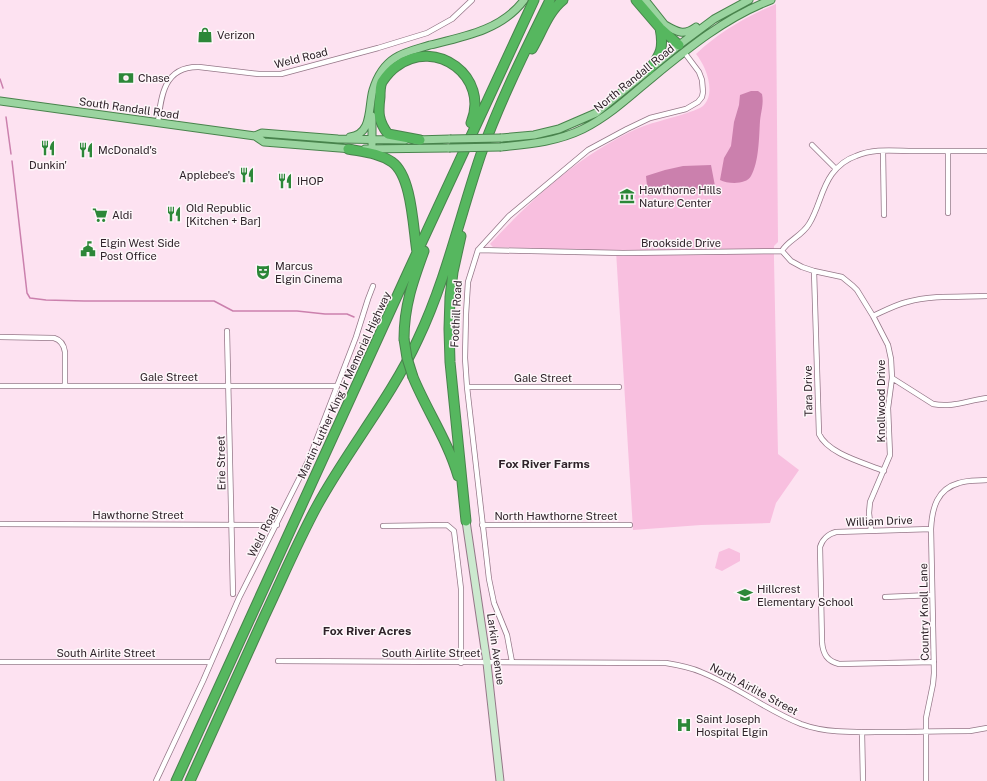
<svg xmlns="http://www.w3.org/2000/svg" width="987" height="781" viewBox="0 0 987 781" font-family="'Public Sans',sans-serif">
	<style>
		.green { fill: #f8bfdf }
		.water { fill: #cb80ad }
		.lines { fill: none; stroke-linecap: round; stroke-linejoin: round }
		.stream { stroke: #cb80ad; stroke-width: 1.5 }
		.street-casing { stroke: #957788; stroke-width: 6 }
		.secondary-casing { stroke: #957788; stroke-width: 9 }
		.primary-casing { stroke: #48834c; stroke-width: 9 }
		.highway-casing { stroke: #48834c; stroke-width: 11 }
		.street { stroke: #fff; stroke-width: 4.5 }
		.secondary { stroke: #cce9cf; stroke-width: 7 }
		.primary { stroke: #9ad49f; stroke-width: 7 }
		.highway { stroke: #56b75f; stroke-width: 9 }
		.primary-bridge-casing { stroke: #48834c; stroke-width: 9; stroke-linecap: butt }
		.highway-bridge-casing { stroke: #48834c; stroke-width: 11; stroke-linecap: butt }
		.primary-bridge { stroke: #9ad49f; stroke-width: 7 }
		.highway-bridge { stroke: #56b75f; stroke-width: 9 }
		.labels { text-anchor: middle; stroke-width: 3; stroke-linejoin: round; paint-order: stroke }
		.poi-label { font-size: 11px; fill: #2e2229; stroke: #fdf6f9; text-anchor: start }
		.street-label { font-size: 11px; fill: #2e2229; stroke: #fdf6f9 }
		.neighbourhood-label { font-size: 12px; font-weight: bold; fill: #2e2229; stroke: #fdf6f9 }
	</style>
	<rect width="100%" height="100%" fill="#fde2f1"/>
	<path class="green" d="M776,4L778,242L774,246V260L778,454L799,470L776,503L770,523L701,525L633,530L616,251L493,247L490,244C530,201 576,158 630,132C648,123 669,119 687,113C692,111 700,109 704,105C716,92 706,66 696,54C719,32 747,16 776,4Z
		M729,548L740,553V561L722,571L715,568L719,552Z"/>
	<path class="water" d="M751,91H758L762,94C764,104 761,111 760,121C759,137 759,162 751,176C746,185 728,184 720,180L724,158L731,146L734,122L739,105L740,95Z
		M711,165L715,186L648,196L646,176L665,170L683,166Z"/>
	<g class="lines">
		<path class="stream" d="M0,79L3,88
			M6,117L11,154
			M12,161L27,293L30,298L46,300L84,301H214L233,311H297L325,314H347L354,317"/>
		<g class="street-casing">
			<path id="street" d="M158,123C161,96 164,66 199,67L259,74H281L378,48L427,33L452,19L472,0
				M812,145L836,169
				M883,151L884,215
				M948,151V213
				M478,250L623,253L782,251C787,241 802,236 809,224C819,208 821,189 832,174C838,166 847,159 856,156C874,148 895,151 914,151C938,151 963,151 987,151
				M782,251L791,261L802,267L814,271L842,277L853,286L857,290L873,316L888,345L891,359L892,378L888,408L890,455L870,502L869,513L871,530
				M814,271L819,434C828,454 865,463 884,471
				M873,316C884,311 895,305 907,302C932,295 961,297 987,296
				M227,331L233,594
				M0,337L54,338C61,340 64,345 65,352V385
				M892,378L933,404C952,408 969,400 987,398
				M0,386H337
				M467,387H619
				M0,524L277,525
				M482,525H630
				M383,526L447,525L454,531L461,589V663
				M931,529L836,532C828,534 822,540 820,547L822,642C823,654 827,661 839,664L934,662
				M885,597L932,595
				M278,661L666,663C678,665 690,667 701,672C736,686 766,710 801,724C828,734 859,732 888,732C915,732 943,731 970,731L987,728
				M0,662H211
				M512,662L507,635L494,603L489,579L467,387L465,358L466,314L468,282L478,250L509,216L588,150L627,129L650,118L686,109L698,102L702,97L703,92L702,80L699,72L684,52
				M862,732L863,781
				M156,781L203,681L239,598L309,459L356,337L368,299L373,286
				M926,781V718L933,684L934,673L931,529C932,508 937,489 959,483C968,480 978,481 987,480"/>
		</g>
		<g class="secondary-casing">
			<path id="secondary" d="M466,521L487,663L500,781"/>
		</g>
		<g class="primary-casing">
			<path id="primary" d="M645,0L668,29
				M665,25C677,32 684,36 696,27
				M0,101L255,136L262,133L338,139L405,140
				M372,116V144
				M255,136L264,142L352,149
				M350,137C373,134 368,107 373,90C377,77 384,65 395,58C406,51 418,49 430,45C463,37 502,30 524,0
				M501,138L534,135L559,129L596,113L679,45L714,19L749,0
				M415,140L450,139
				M501,147C530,144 556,142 583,129C607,117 627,99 647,82C686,50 724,18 771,0
				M365,149L449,148"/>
		</g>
		<g class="highway-casing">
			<path id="highway" d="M636,0L660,28L679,45
				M532,49C542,32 548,12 563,0
				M649,70C661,54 664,48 660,28
				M420,140L388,134C378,121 378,112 380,97C380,92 380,86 382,82C386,76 391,70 397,66C436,37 490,77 471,123
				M348,149C363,152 379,153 392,162C412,176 413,228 417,252
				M461,236L453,272L450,297L449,329L450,362L466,521
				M404,339C404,306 413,281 424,251
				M413,377C427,411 448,441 458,476
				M176,781L408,272L534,0
				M190,781C215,726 240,671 265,615C282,579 298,541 317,506C348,449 391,398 418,339C446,280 460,216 481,154C500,101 525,51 550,0"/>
		</g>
		<use href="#street" class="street"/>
		<use href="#secondary" class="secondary"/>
		<use href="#primary" class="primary"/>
		<use href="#highway" class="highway"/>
		<g class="primary-bridge-casing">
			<path id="primary-bridge" d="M450,139L501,138
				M449,148L501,147"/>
		</g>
		<g class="highway-bridge-casing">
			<path id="highway-bridge" d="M404,339L407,358L413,377"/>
		</g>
		<use href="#primary-bridge" class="primary-bridge"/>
		<use href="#highway-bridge" class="highway-bridge"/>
	</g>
	<defs>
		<g id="shop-bare" transform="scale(1.2)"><path d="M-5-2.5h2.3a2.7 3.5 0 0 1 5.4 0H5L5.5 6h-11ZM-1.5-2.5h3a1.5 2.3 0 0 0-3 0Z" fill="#2c8738" stroke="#fdf6f9" stroke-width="2.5" paint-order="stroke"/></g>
		<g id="bank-bare" transform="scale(1.2)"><path d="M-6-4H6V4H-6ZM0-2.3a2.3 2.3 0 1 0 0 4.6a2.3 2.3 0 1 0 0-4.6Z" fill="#2c8738" stroke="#fdf6f9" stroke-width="2.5" paint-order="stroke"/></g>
		<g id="restaurant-bare" transform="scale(1.2)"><path d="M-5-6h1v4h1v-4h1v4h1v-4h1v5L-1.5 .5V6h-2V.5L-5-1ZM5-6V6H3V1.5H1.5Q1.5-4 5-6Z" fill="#2c8738" stroke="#fdf6f9" stroke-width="2.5" paint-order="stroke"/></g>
		<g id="museum-bare" transform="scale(1.2)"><path d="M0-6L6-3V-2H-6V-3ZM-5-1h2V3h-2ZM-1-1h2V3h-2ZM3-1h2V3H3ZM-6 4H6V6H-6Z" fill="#2c8738" stroke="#fdf6f9" stroke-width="2.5" paint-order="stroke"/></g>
		<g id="supermarket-bare" transform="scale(1.2)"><path d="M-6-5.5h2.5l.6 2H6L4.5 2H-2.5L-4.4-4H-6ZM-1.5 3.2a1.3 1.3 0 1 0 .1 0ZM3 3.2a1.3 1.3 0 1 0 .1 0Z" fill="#2c8738" stroke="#fdf6f9" stroke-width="2.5" paint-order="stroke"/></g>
		<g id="civic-bare" transform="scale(1.2)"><path d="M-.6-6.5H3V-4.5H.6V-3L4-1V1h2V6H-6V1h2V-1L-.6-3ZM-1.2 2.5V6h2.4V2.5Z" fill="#2c8738" stroke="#fdf6f9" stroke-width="2.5" paint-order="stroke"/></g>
		<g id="theatre-bare" transform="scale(1.2)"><path d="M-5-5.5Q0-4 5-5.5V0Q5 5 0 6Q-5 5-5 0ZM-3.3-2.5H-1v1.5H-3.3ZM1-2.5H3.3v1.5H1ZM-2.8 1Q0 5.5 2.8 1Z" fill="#2c8738" stroke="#fdf6f9" stroke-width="2.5" paint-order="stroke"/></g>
		<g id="school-bare" transform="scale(1.2)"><path d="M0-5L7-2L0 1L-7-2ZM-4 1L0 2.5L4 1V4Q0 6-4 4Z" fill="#2c8738" stroke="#fdf6f9" stroke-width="2.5" paint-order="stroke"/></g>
		<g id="hospital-bare" transform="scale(1.2)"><path d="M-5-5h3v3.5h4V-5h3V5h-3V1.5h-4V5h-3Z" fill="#2c8738" stroke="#fdf6f9" stroke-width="2.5" paint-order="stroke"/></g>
	</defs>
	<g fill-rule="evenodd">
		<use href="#shop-bare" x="205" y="35"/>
		<use href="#bank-bare" x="126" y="78"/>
		<use href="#restaurant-bare" x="48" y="148"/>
		<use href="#restaurant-bare" x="86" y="150"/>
		<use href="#restaurant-bare" x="247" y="175"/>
		<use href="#restaurant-bare" x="285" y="181"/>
		<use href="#museum-bare" x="627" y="196"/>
		<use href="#restaurant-bare" x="174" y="214"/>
		<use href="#supermarket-bare" x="100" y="215"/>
		<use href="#civic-bare" x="88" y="249"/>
		<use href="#theatre-bare" x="263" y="272"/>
		<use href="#school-bare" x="745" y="595"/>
		<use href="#hospital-bare" x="684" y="725"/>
	</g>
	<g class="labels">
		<g class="poi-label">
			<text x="217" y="39">Verizon</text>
			<text x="138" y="82">Chase</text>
			<text x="98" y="154">McDonald's</text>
			<text x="48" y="169" text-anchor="middle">Dunkin'</text>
			<text x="235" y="179" text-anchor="end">Applebee's</text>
			<text x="297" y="185">IHOP</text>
			<text x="639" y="194">Hawthorne Hills<tspan x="639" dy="13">Nature Center</tspan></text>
			<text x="186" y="212">Old Republic<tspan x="186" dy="13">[Kitchen + Bar]</tspan></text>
			<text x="112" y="219">Aldi</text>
			<text x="100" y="247">Elgin West Side<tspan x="100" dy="13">Post Office</tspan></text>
			<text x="275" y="270">Marcus<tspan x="275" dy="13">Elgin Cinema</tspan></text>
			<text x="757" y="593">Hillcrest<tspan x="757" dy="13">Elementary School</tspan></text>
			<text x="696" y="723">Saint Joseph<tspan x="696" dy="13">Hospital Elgin</tspan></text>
		</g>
		<g class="street-label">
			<text transform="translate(301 58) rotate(-14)" y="4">Weld Road</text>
			<text transform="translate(634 78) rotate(-39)" y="4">North Randall Road</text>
			<text transform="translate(129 108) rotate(8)" y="4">South Randall Road</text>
			<text x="681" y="247">Brookside Drive</text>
			<text transform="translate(456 314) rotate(-87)" y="4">Foothill Road</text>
			<text x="169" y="381">Gale Street</text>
			<text x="543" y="382">Gale Street</text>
			<text transform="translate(344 385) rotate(-65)" y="4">Martin Luther King Jr Memorial Highway</text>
			<text transform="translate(808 391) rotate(-91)" y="4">Tara Drive</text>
			<text transform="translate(881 401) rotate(-90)" y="4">Knollwood Drive</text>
			<text transform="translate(221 463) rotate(-91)" y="4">Erie Street</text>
			<text x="138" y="519">Hawthorne Street</text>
			<text x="556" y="520">North Hawthorne Street</text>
			<text transform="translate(879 521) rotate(-2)" y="4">William Drive</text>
			<text transform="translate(263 532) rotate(-63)" y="4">Weld Road</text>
			<text transform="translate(924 612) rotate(-91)" y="4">Country Knoll Lane</text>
			<text transform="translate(496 649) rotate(82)" y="4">Larkin Avenue</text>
			<text x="106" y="657">South Airlite Street</text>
			<text x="431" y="657">South Airlite Street</text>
			<text transform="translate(754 689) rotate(28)" y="4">North Airlite Street</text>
		</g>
		<g class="neighbourhood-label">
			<text x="544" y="468">Fox River Farms</text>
			<text x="367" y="635">Fox River Acres</text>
		</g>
	</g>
</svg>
